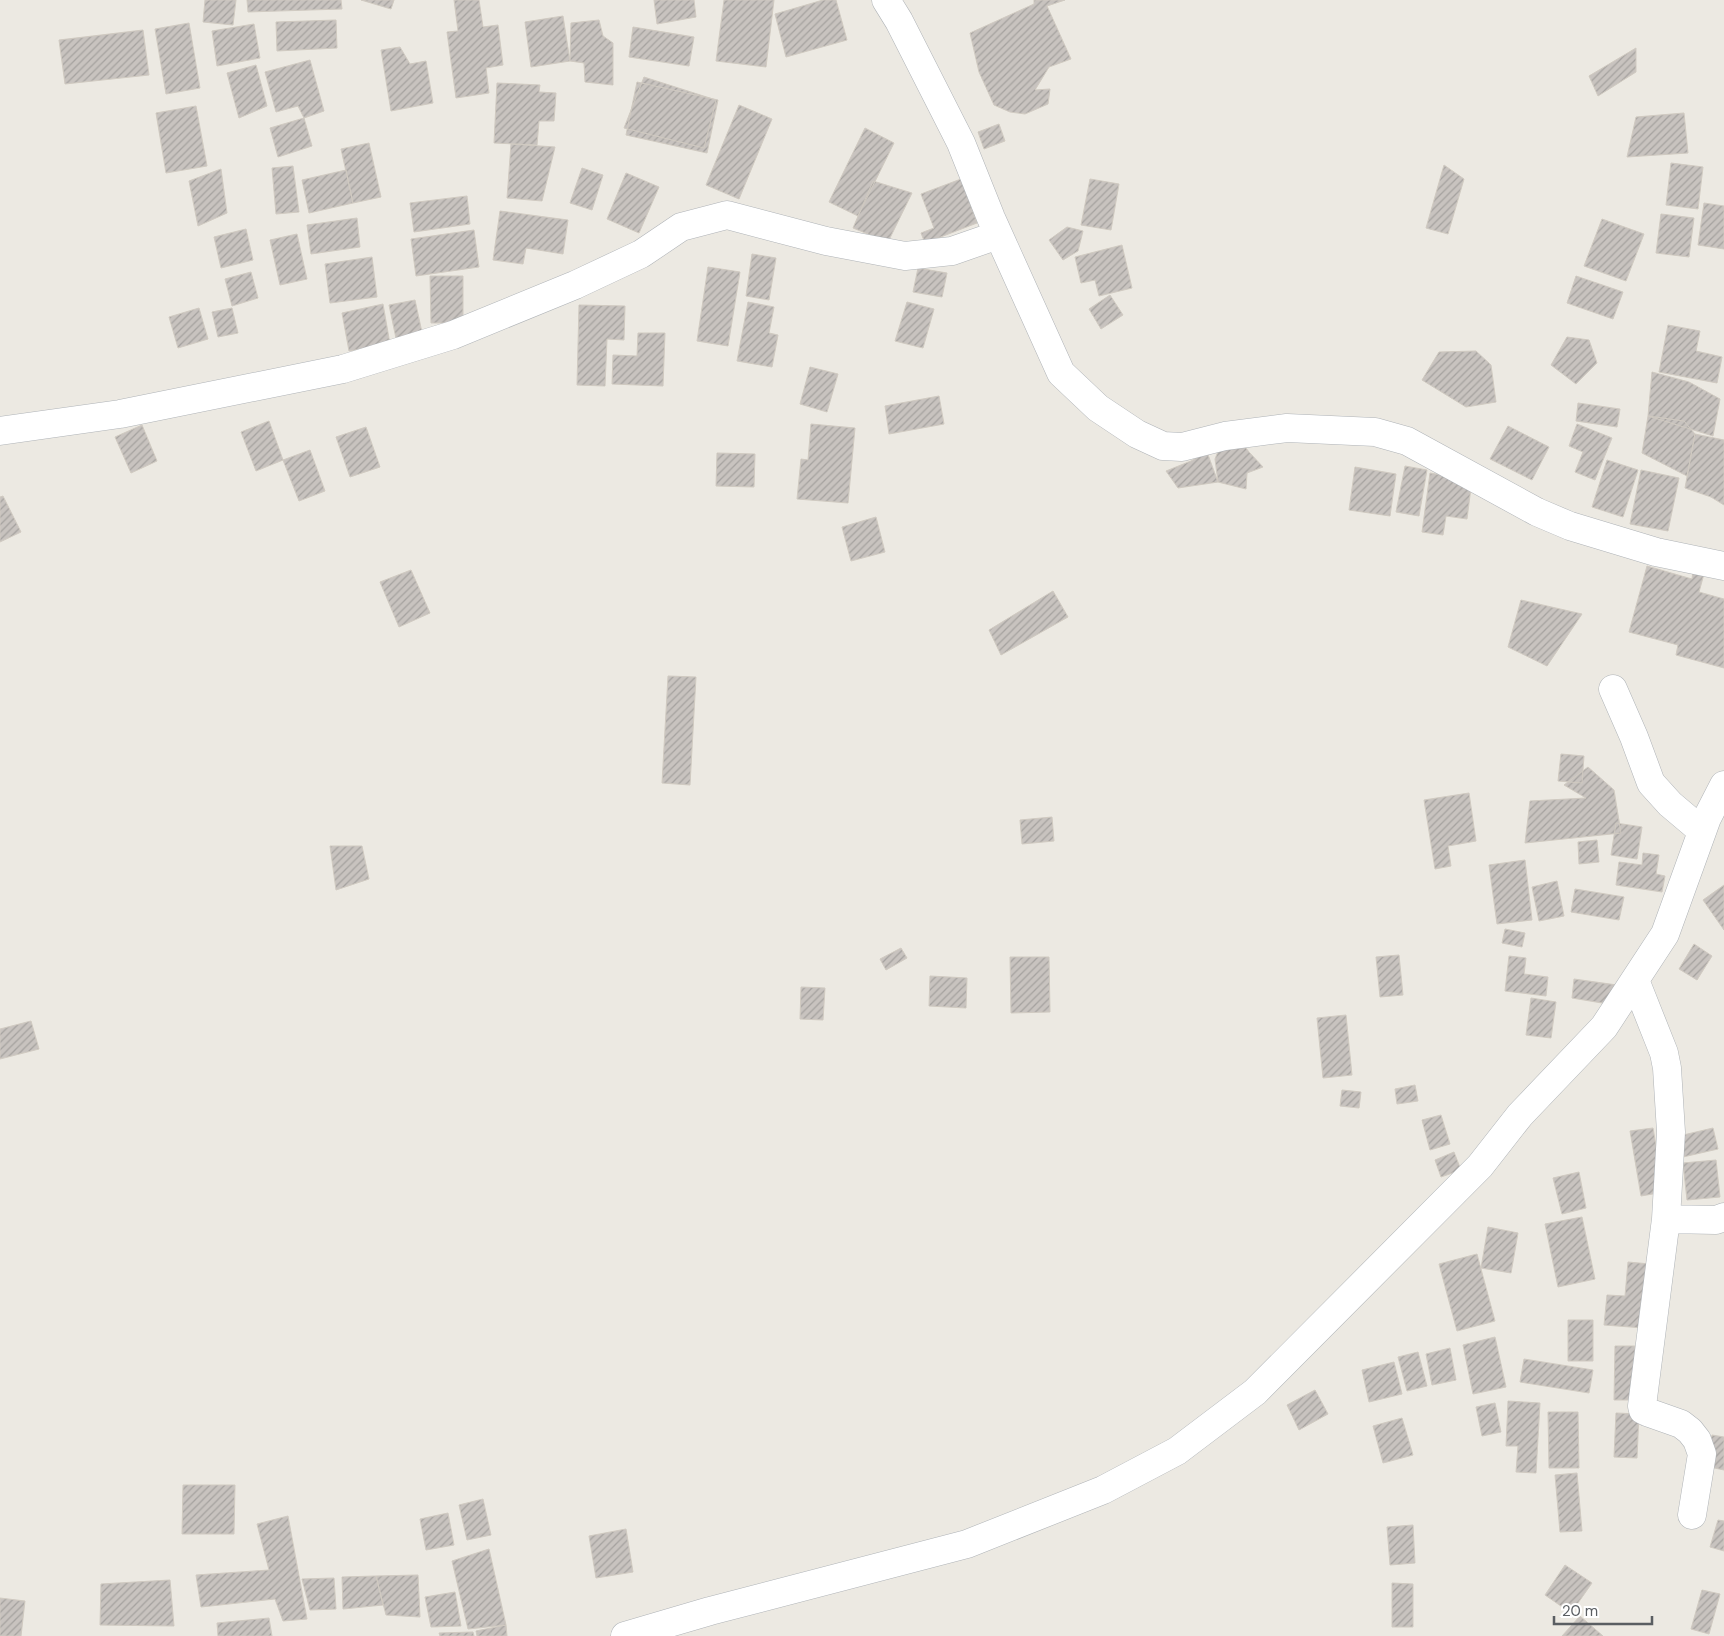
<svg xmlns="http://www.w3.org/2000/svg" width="1724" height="1636" viewBox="0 0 1724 1636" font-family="'DM Sans',sans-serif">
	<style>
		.building { fill: url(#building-hatch); stroke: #d0cac1 }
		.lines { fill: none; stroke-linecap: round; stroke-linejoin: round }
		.street-casing { stroke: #afb3b7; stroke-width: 29 }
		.street { stroke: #fff; stroke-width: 28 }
	</style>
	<defs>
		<pattern id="building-hatch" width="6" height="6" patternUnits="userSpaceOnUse" patternTransform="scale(1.25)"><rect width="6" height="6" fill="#c8c3bf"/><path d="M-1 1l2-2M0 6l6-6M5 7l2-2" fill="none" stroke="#a5a29f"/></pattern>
	</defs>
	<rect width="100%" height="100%" fill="#ece9e2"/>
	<path class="building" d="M205,0H236L233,25L203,22Z
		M247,0H341L342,9L248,12Z
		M361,0H394L391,9Z
		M454,0H479L483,27L498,25L503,65L486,68L489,93L456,98L447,32L458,31Z
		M654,0H694L696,17L657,24Z
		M724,0H774L766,67L716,61Z
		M823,0H836L847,40L786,57L775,14Z
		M1034,0H1065L1047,6L1071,59L1049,67L1035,90L1050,89L1048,104L1025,114L1010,112L994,105L979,72L970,33L1034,4Z
		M563,16L570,61L531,67L525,22Z
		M336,20L337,48L277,51L276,22Z
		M599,20L603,36L613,43V85L585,82L584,63L570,61L571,23Z
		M189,23L200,88L166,94L155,29Z
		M254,24L260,58L217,66L212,31Z
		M633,27L694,37L689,66L629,57Z
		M143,30L149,75L65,84L59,40Z
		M400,47L410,64L426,61L433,103L391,111L381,50Z
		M1636,48V72L1598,96L1589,76Z
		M310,60L324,111L304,118L298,106L276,112L265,72Z
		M256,65L267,106L239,118L227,73Z
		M644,77L716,100L704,148L624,128Z
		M637,82L718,100L707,153L626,135Z
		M497,83L540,85L539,92L556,93L554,121H539L537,145L494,143Z
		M739,105L772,119L739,199L706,185Z
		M196,106L207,166L166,173L156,113Z
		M1684,113L1688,153L1627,157L1636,117Z
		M304,118L312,146L278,157L270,128Z
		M999,124L1005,141L984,149L978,132Z
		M865,128L894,143L858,216L829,202Z
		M369,143L381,197L353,203L341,149Z
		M511,144L555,147L542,201L507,198Z
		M1671,163L1703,167L1698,209L1666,205Z
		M1444,165L1464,179L1448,234L1426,228Z
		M293,166L299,212L276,214L272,168Z
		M582,168L603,175L592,210L570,203Z
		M221,169L227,213L198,226L189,181Z
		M346,170L353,203L309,213L302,180Z
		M626,173L659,187L639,233L607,219Z
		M961,179L977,223L925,243L921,233L934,228L921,194Z
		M1090,179L1119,184L1111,230L1081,225Z
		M873,181L912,193L888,242L853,228Z
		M467,196L470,224L414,232L410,203Z
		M1704,203L1724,206V249L1698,245Z
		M500,211L568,220L563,254L526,248L523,264L493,260Z
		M1661,214L1694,218L1689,257L1656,253Z
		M357,218L360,247L311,254L307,225Z
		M1602,219L1644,234L1626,281L1584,266Z
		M1067,227L1083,231L1078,251L1063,260L1049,240Z
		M246,229L253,260L221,268L214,237Z
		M474,230L479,267L416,276L411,239Z
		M297,234L307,279L280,285L270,240Z
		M1122,245L1132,288L1099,296L1095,280L1081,283L1075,257Z
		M752,254L776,258L769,300L746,296Z
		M372,257L377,297L330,303L325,264Z
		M708,267L740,272L728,346L697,341Z
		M918,268L947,273L942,297L913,292Z
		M251,272L258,298L232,306L225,279Z
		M430,276H463V323H431Z
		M1576,276L1623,292L1613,319L1567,303Z
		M1110,295L1123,315L1101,329L1089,309Z
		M415,300L423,337L397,343L389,305Z
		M748,302L774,307L769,333L778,335L772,367L737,361Z
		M907,302L934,309L923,348L895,341Z
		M383,304L390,344L349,351L342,313Z
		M579,305L625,306L624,340L607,339L605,386L577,385Z
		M199,308L208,339L178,348L169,317Z
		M232,308L238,333L218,337L212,312Z
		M1668,325L1700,331L1696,351L1722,357L1717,383L1659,372Z
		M638,333H665L663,386L612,384L613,355L637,356Z
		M1567,337L1589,340L1597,363L1576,384L1551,365Z
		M1476,351L1491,365L1496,402L1466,407L1422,380L1439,352Z
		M810,367L838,374L827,412L800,404Z
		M1652,372L1689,382L1720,399L1713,436L1648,416Z
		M939,396L944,424L889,434L885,406Z
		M1578,403L1620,409L1617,427L1576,421Z
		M1648,416L1684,421L1695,434L1687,476L1642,453Z
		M269,421L283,460L256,471L241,432Z
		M811,424L855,428L848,503L797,499L801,459L808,460Z
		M1577,424L1612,438L1595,480L1575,472L1583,452L1569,446Z
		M142,425L157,461L131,473L115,437Z
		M1508,426L1549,447L1532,480L1490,459Z
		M366,427L380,467L350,477L336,437Z
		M1695,434L1724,440V505L1711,497L1685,488Z
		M1236,435L1249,452L1263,467L1247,473L1246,489L1218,482L1215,459L1221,444Z
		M310,450L325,491L299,501L283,460Z
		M1207,452L1218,482L1178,488L1166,471L1191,461Z
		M717,453L755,454L754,487L716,486Z
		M1607,460L1638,470L1623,517L1592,507Z
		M1405,466L1427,470L1419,516L1396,512Z
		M1355,467L1396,474L1390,516L1349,510Z
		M1641,470L1679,478L1668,531L1630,524Z
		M1430,473L1472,480L1467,519L1446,516L1443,535L1422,532Z
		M3,496L21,532L0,542V497Z
		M876,517L885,552L851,561L842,527Z
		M1647,566L1692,579L1693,571L1704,574L1699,592L1724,599V668L1676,655L1678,645L1629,632Z
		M411,570L430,613L399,627L380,582Z
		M1053,591L1068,617L1001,655L989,630Z
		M1521,600L1582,614L1547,666L1508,647Z
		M668,676L696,677L690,785L662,783Z
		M1561,754L1584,756L1582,783L1558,781Z
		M1588,767L1614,790L1621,833L1525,843L1530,801L1586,798L1564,785Z
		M1469,793L1476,841L1448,846L1451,866L1435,869L1424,800Z
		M1052,817L1054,841L1022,844L1020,820Z
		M1616,823L1642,827L1637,859L1611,855Z
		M1597,840L1599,862L1579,864L1578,842Z
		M330,846H362L369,879L336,890Z
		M1643,853L1659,855L1656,874L1665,876L1662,892L1616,885L1619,862L1642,865Z
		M1525,860L1532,920L1497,924L1489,865Z
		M1557,881L1564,916L1539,921L1532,887Z
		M1724,885V930L1703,900Z
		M1575,889L1624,897L1619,920L1571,912Z
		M1505,929L1525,933L1522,947L1502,943Z
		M1694,944L1712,956L1697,980L1679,969Z
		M901,948L907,958L886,970L880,959Z
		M1399,955L1403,995L1380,997L1376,957Z
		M1509,956L1526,958L1524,974L1548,977L1546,996L1505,991Z
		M1010,957H1049L1050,1012L1011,1013Z
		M930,976L967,978L966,1008L929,1006Z
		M1574,979L1617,985L1614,1005L1572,998Z
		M801,987L825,988L823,1020L800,1019Z
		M1531,998L1556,1002L1551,1038L1526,1035Z
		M1346,1015L1352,1075L1323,1078L1317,1018Z
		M31,1021L39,1049L0,1059V1029Z
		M1415,1085L1418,1101L1397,1104L1395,1089Z
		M1342,1090L1361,1092L1359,1108L1340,1106Z
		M1441,1115L1450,1144L1430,1150L1422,1120Z
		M1653,1128L1664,1192L1641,1196L1630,1131Z
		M1713,1128L1718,1149L1683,1157L1679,1136Z
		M1454,1152L1461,1170L1441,1177L1435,1160Z
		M1716,1160L1720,1197L1687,1200L1683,1163Z
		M1579,1172L1586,1208L1562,1214L1553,1178Z
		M1582,1217L1595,1279L1558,1287L1545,1224Z
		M1488,1227L1518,1233L1511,1273L1481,1268Z
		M1477,1254L1495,1321L1457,1331L1439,1264Z
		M1628,1262L1650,1264L1644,1328L1604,1325L1607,1295L1625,1296Z
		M1568,1320H1593V1361H1568Z
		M1495,1337L1506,1387L1473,1394L1463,1345Z
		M1615,1346H1635L1634,1400H1614Z
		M1450,1348L1456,1380L1432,1385L1426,1354Z
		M1418,1352L1427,1386L1407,1391L1398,1357Z
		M1524,1359L1593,1370L1589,1393L1520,1382Z
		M1394,1362L1402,1394L1369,1402L1362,1370Z
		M1315,1390L1328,1414L1299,1430L1287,1405Z
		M1508,1401L1540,1403L1536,1473L1516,1472L1518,1446H1506Z
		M1495,1403L1501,1432L1482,1436L1476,1407Z
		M1548,1412H1578L1579,1468H1549Z
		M1616,1413L1639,1414L1637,1458L1614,1457Z
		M1402,1418L1413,1455L1383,1463L1373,1426Z
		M1712,1435L1724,1437V1470L1705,1466Z
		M1577,1473L1582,1531L1560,1532L1555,1475Z
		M183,1485H235L234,1534H182Z
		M483,1499L491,1535L467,1540L459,1505Z
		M448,1513L454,1545L426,1550L420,1519Z
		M288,1516L307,1619L283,1621L275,1599L201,1607L196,1575L269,1570L257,1524Z
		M1718,1520L1724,1521V1551L1710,1547Z
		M1413,1525L1415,1563L1390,1565L1387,1527Z
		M626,1529L633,1572L596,1578L589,1536Z
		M489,1549L506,1625L468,1629L452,1561Z
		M1565,1565L1592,1583L1571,1613L1545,1595Z
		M418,1575L420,1617L386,1615L376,1576Z
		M376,1576L383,1605L343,1609L342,1577Z
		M334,1578L336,1609L310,1610L302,1579Z
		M170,1580L174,1626L100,1625L101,1584Z
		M1392,1583L1413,1584V1627H1392Z
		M1702,1590L1720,1594L1709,1634L1691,1629Z
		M455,1592L461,1626L431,1627L425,1597Z
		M0,1598L25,1601L21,1636H0Z
		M1580,1616L1603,1636H1562Z
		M269,1618L272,1636H218L217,1623Z
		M506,1625L507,1636H477L476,1631Z
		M473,1632L474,1636H440L439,1633Z"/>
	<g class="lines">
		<g class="street-casing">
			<path id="street" d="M886,0L899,21L961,143L991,218L1061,373L1098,408L1137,434L1163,446L1182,447L1225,436L1287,428L1375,432L1407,441L1537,512L1570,526L1656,552L1724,566
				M0,431L120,414L343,369L453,335L575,285L641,254L681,227L727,215L826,241L905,256L952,251L998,235
				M1613,689L1634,737L1651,783L1670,804L1702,831
				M1635,980L1664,1053L1667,1068L1671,1132L1666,1219L1642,1406L1643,1410L1647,1412L1681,1424L1690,1431L1697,1440L1702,1454L1692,1515
				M1666,1219L1716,1220L1724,1217
				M625,1636L710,1611L967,1544L1103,1490L1177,1451L1255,1392L1480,1166L1520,1115L1604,1027L1665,934L1707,818L1724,785"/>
		</g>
		<use href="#street" class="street"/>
	</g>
	<path d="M1554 1616v8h98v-8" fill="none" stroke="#5a5e62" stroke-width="2.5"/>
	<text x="1562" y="1616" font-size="15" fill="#5a5e62" stroke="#ffffff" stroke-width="4" paint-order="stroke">20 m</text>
</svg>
